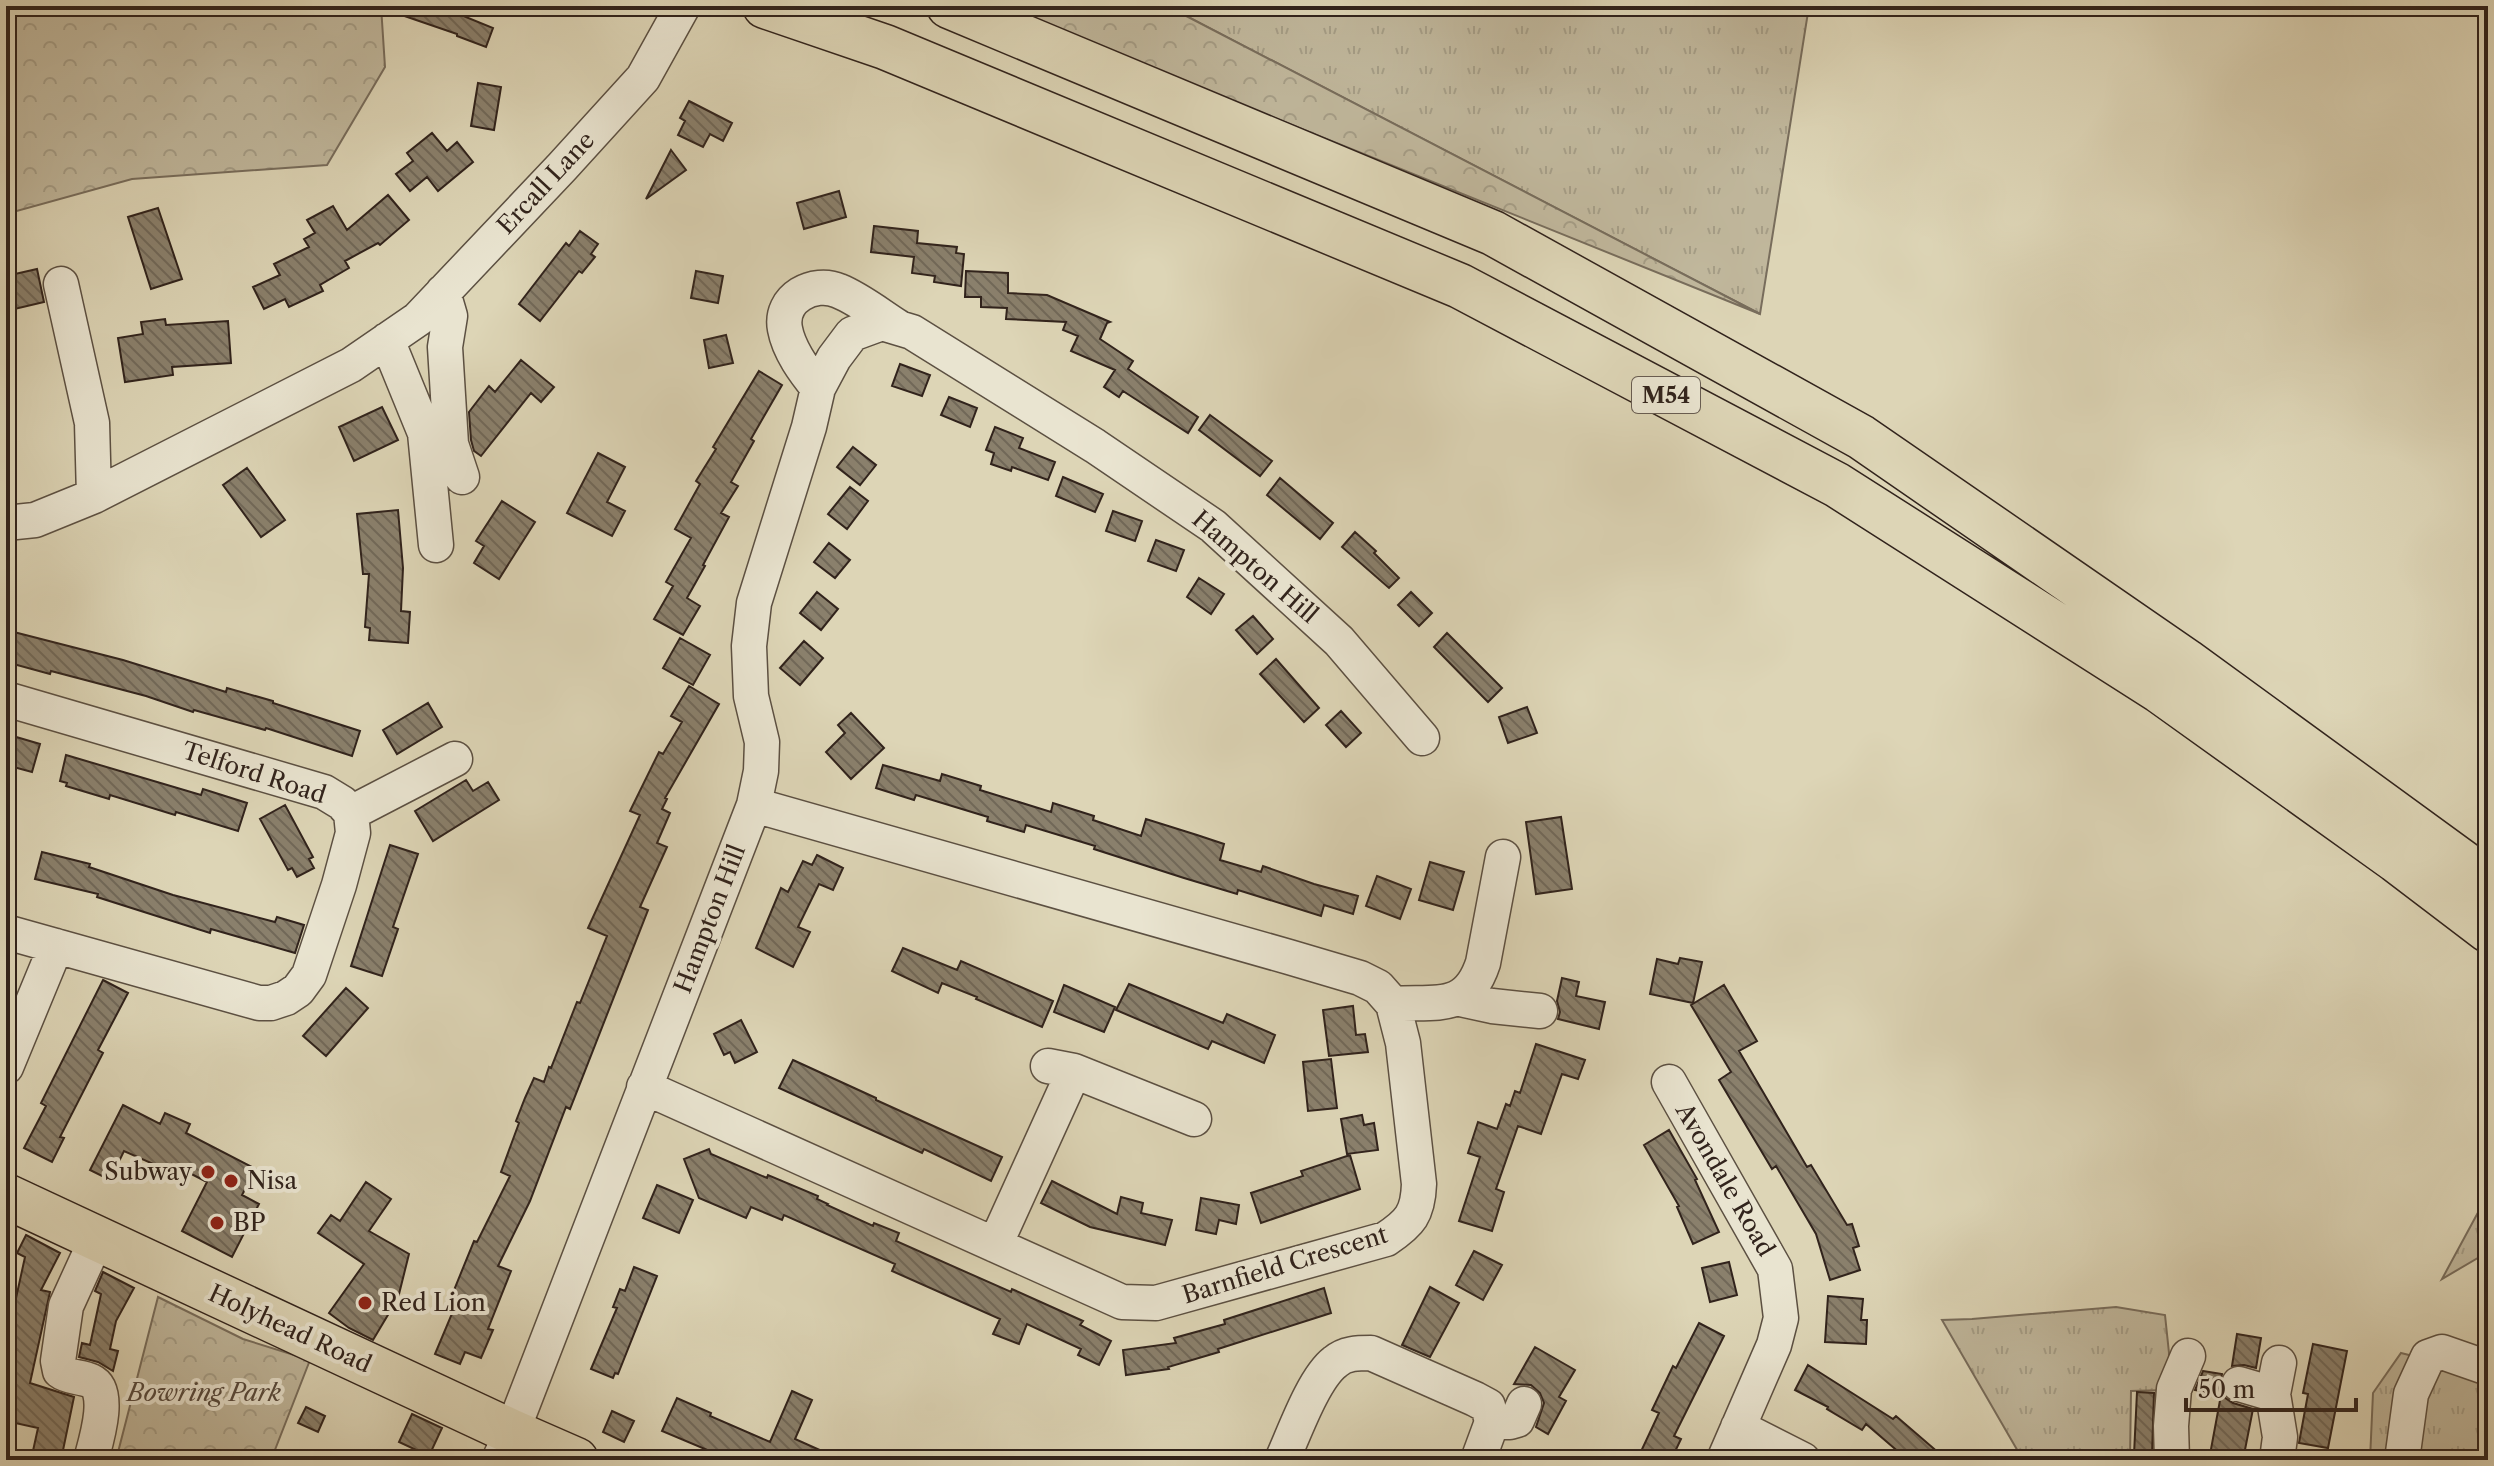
<svg xmlns="http://www.w3.org/2000/svg" width="2494" height="1466" viewBox="0 0 2494 1466" font-family="'Libre Caslon Text',serif">
	<style>
		.grass { fill: url(#grass-tufts); stroke: #786d5c; stroke-width: 2 }
		.forest { fill: url(#forest-crowns); stroke: #786d5c; stroke-width: 2 }
		.building { fill: url(#building-back-hatch); stroke: #31231c; stroke-width: 2 }
		.lines { fill: none; stroke-linecap: round; stroke-linejoin: round }
		.minor-casing { stroke: #5c5042; stroke-width: 37 }
		.major-casing { stroke: #31231c; stroke-width: 47 }
		.highway-casing { stroke: #31231c; stroke-width: 47 }
		.minor { stroke: #e9e4d0; stroke-width: 34 }
		.major { stroke: #ddd5b6; stroke-width: 44 }
		.highway { stroke: #ddd5b6; stroke-width: 44 }
		.poi-dot { fill: #8f2418; stroke: #e9e4d0; stroke-width: 3 }
		.labels { text-anchor: middle; stroke-width: 8; stroke-linejoin: round; paint-order: stroke }
		.shield { fill: #e9e4d0; stroke: #685d52; stroke-width: 2 }
		.shield-label { font-size: 22px; font-weight: bold; fill: #31231c }
		.street-label { font-size: 24px; fill: #31231c; stroke: #e9e4d0 }
		.poi-label { font-size: 24px; fill: #31231c; stroke: #e9e4d0; text-anchor: start }
		.park-label { font-size: 24px; font-style: italic; fill: #55483c; stroke: #e9e4d0 }
	</style>
	<defs>
		<pattern id="grass-tufts" width="24" height="20" patternUnits="userSpaceOnUse" patternTransform="scale(2)"><rect width="24" height="20" fill="#c0b79c"/><path d="M3 7l-1-3M5 7V3M7 7l1-3M15 17l-1-3M17 17v-4M19 17l1-3" fill="none" stroke="#a59d86"/></pattern>
		<pattern id="forest-crowns" width="20" height="18" patternUnits="userSpaceOnUse" patternTransform="scale(2)"><rect width="20" height="18" fill="#c0b79c"/><path d="M2 6a3 3 0 1 1 6 0M12 15a3 3 0 1 1 6 0" fill="none" stroke="#a59d86"/></pattern>
		<pattern id="building-back-hatch" width="6" height="6" patternUnits="userSpaceOnUse" patternTransform="scale(2)"><rect width="6" height="6" fill="#8a806c"/><path d="M-1 5l2 2M0 0l6 6M5-1l2 2" fill="none" stroke="#716858"/></pattern>
	</defs>
	<rect width="100%" height="100%" fill="#ddd5b6"/>
	<filter id="stains"><feTurbulence type="fractalNoise" baseFrequency=".0025" numOctaves="4"/><feColorMatrix values="0 0 0 0 .2 0 0 0 0 .09 0 0 0 0 .02 0 0 0 .5 -.17"/></filter>
	<radialGradient id="worn" r=".72"><stop offset=".6" stop-color="#630" stop-opacity="0"/><stop offset="1" stop-color="#630" stop-opacity=".3"/></radialGradient>
	<path class="grass" d="M1167,6H1809L1760,314Z
		M2488,1194V1252L2442,1279Z
		M2116,1307L2165,1315L2169,1353L2168,1390L2131,1391L2130,1459L2161,1460H2023L1942,1320L1972,1319Z
		M2401,1353L2445,1364L2488,1381V1460H2370L2373,1393Z"/>
	<path class="forest" d="M6,6H381L385,67L327,165L132,179L6,214Z
		M997,6H1167L1760,314Z
		M158,1297L243,1339L310,1360L271,1460H116Z"/>
	<path class="building" d="M384,6H439L493,28L486,47L457,36V34L384,9Z
		M478,83L501,87L494,130L471,126Z
		M689,101L732,123L723,141L710,134L703,147L678,135L685,121L680,118Z
		M432,133L447,151L457,142L473,162L438,191L427,177L410,191L396,174L413,161L407,153Z
		M671,150L686,170L646,199Z
		M839,191L846,217L804,229L797,203Z
		M388,195L409,220L380,245L378,243L345,261L349,268L320,285L323,291L289,307L285,299L264,309L253,287L280,275L274,264L309,247L304,239L315,233L307,220L333,206L347,230Z
		M158,208L182,279L151,289L128,217Z
		M874,226L918,231L917,243L957,247L956,253L964,254L961,286L934,282L935,276L912,273L914,257L871,252Z
		M580,231L598,244L591,254L595,257L582,273L579,271L540,321L519,304L566,243L569,246Z
		M37,269L44,302L6,311V276Z
		M696,271L723,276L718,303L691,298Z
		M966,271L1008,273V293L1047,295L1110,322L1107,323L1100,339L1133,361L1128,369L1198,417L1188,433L1123,391L1119,397L1104,387L1115,370L1071,351L1078,336L1063,330L1066,322L1006,319L1007,308L981,307V297H965Z
		M165,319L166,325L228,321L231,363L172,367L173,375L125,382L118,338L143,334L141,322Z
		M726,335L733,363L709,368L704,340Z
		M521,360L554,387L541,402L531,393L481,456L474,451L471,440L469,412L489,386L495,392Z
		M900,364L930,375L922,396L892,386Z
		M759,371L782,385L751,439L754,441L731,482L738,486L721,513L729,517L703,565L705,566L687,598L700,606L683,635L654,619L673,586L666,582L691,538L675,529L700,484L696,481L716,449L713,447Z
		M949,397L977,408L970,427L941,415Z
		M382,407L398,440L354,461L339,427Z
		M1210,415L1272,461L1260,476L1199,430Z
		M995,427L1023,438L1019,448L1055,462L1048,480L1012,467L1011,471L991,464L994,453L986,450Z
		M853,447L876,465L860,485L837,467Z
		M598,453L625,467L607,502L625,511L612,536L567,513Z
		M247,468L285,520L261,537L223,485Z
		M1063,477L1103,494L1095,512L1056,496Z
		M1280,478L1333,523L1320,539L1267,495Z
		M850,487L868,501L847,529L828,514Z
		M502,501L535,522L499,579L474,563L484,546L476,541Z
		M398,510L403,568L401,611L410,612L408,643L369,640L370,628L365,627L369,574H363L357,514Z
		M1113,511L1142,521L1135,541L1106,531Z
		M1355,532L1376,551L1374,553L1399,578L1389,588L1342,547Z
		M1156,540L1184,550L1176,571L1148,561Z
		M829,543L850,560L835,578L814,562Z
		M1199,578L1224,594L1211,614L1187,597Z
		M817,592L838,609L821,630L800,613Z
		M1411,592L1432,613L1419,626L1398,605Z
		M1253,616L1273,639L1257,654L1236,630Z
		M6,630L123,660L226,692L227,688L273,701V703L360,731L352,756L266,728L265,730L194,710L193,712L146,696L51,671L50,674L6,662Z
		M1447,633L1502,688L1488,702L1434,647Z
		M680,638L710,655L693,685L663,668Z
		M804,641L823,658L800,685L780,668Z
		M1276,659L1319,708L1304,722L1260,674Z
		M689,686L719,704L665,798L667,799L662,809L670,813L657,843L667,847L640,907L648,910L570,1109L566,1107L530,1201L498,1266L511,1271L488,1329L493,1330L481,1358L465,1352L460,1364L435,1354L459,1297L452,1295L474,1241L477,1242L510,1176L501,1172L519,1123L516,1121L525,1098L534,1078L544,1082L549,1067L551,1068L577,1002L580,1003L607,936L588,928L640,815L630,811L659,752L663,754L682,722L671,716Z
		M428,703L442,727L397,754L383,730Z
		M1527,707L1537,733L1508,743L1499,717Z
		M1341,711L1361,733L1346,747L1326,725Z
		M851,713L884,748L851,779L826,752L845,733L838,725Z
		M6,734L40,744L32,772L6,765Z
		M66,755L201,795L203,789L247,803L238,831L176,812L175,815L110,795L109,799L66,786L67,783L60,781Z
		M883,765L940,781L942,774L981,786L980,790L1051,812L1053,803L1094,816L1093,820L1141,836L1146,819L1197,835L1224,844L1220,860L1261,872L1263,866L1314,884L1358,896L1353,914L1324,905L1321,916L1238,890L1237,894L1184,878L1094,849L1095,846L1026,825L1024,832L987,821L988,817L916,795L914,800L876,788Z
		M466,780L473,791L488,782L499,800L433,841L415,811Z
		M285,805L313,857L309,859L314,868L297,877L292,868L288,870L260,819Z
		M1561,817L1572,889L1536,894L1526,822Z
		M390,845L418,854L393,927L398,929L382,976L351,966Z
		M42,852L90,864L89,867L173,895L275,922L277,917L304,925L295,953L211,929L210,933L97,897L98,894L35,879Z
		M817,855L843,868L833,890L819,884L798,927L810,932L793,967L756,948L781,888L788,892L803,861L812,865Z
		M1430,862L1464,872L1453,910L1419,900Z
		M1377,876L1411,889L1400,919L1366,906Z
		M903,948L957,970L961,961L1053,1001L1042,1027L976,999L977,997L942,983L938,993L892,971Z
		M1680,958L1702,962L1693,1003L1650,994L1657,959L1678,964Z
		M1562,978L1579,982L1576,996L1605,1002L1599,1029L1558,1019L1560,1012L1557,1001Z
		M103,980L128,993L98,1050L103,1053L60,1137L64,1138L52,1162L24,1148L46,1106L41,1103Z
		M1129,984L1223,1023L1227,1014L1275,1035L1264,1063L1212,1041L1208,1049L1116,1010Z
		M1064,985L1115,1007L1104,1032L1054,1012Z
		M1724,985L1757,1041L1739,1051L1807,1167L1811,1165L1847,1225L1852,1224L1859,1246L1853,1248L1860,1270L1830,1280L1816,1234L1776,1166L1772,1169L1719,1080L1731,1072L1691,1005Z
		M346,988L368,1008L326,1056L303,1036Z
		M1353,1006L1356,1035L1365,1034L1368,1052L1329,1056L1323,1010Z
		M741,1020L757,1052L735,1063L730,1052L724,1055L714,1034Z
		M1536,1044L1585,1060L1578,1079L1562,1074L1541,1134L1518,1126L1496,1189L1504,1192L1492,1231L1459,1221L1480,1157L1468,1153L1478,1122L1497,1129L1506,1104L1510,1106L1515,1091L1520,1093Z
		M1331,1059L1337,1108L1308,1111L1303,1062Z
		M793,1060L876,1098V1100L1002,1157L991,1181L924,1149L922,1153L779,1088Z
		M123,1105L160,1124L165,1113L190,1124L186,1133L256,1169L242,1195L259,1204L232,1257L182,1231L207,1182L172,1164L169,1171L124,1151L110,1180L90,1170Z
		M1362,1115L1364,1125L1374,1123L1378,1150L1347,1154L1341,1119Z
		M1669,1130L1697,1179L1695,1180L1719,1232L1693,1244L1677,1207L1679,1206L1644,1145Z
		M709,1149L711,1154L767,1178L768,1175L818,1196L817,1199L828,1204L827,1205L873,1226L874,1223L899,1233L896,1241L1011,1292L1012,1289L1083,1321L1080,1325L1111,1341L1099,1365L1078,1355L1081,1349L1027,1324L1019,1344L993,1334L1000,1319L892,1271L895,1264L784,1215L782,1220L751,1207L746,1218L699,1198L684,1159Z
		M1350,1155L1360,1189L1261,1223L1251,1193L1303,1176L1301,1171Z
		M1052,1181L1117,1214L1121,1197L1143,1203L1141,1213L1172,1220L1165,1245L1090,1227L1041,1203Z
		M366,1182L391,1199L369,1231L409,1254L398,1298L373,1340L349,1328L329,1313L364,1264L318,1233L331,1215L340,1221Z
		M657,1185L693,1200L679,1233L643,1218Z
		M1201,1198L1239,1205L1236,1224L1219,1220L1216,1234L1196,1230Z
		M26,1235L60,1253L41,1290L50,1292L30,1383L74,1397L61,1460H31L38,1428L6,1421V1395L16,1351L6,1348V1344L25,1257L17,1253Z
		M1474,1251L1502,1265L1483,1300L1456,1285Z
		M1729,1262L1737,1295L1710,1302L1702,1268Z
		M634,1267L657,1276L618,1374L615,1373L613,1378L591,1369L617,1308L613,1307L620,1289L625,1291Z
		M103,1272L134,1288L116,1321L110,1349L118,1351L113,1371L98,1362L79,1357L82,1343L90,1345L101,1294L95,1291Z
		M1430,1287L1459,1303L1430,1357L1402,1345Z
		M1324,1288L1331,1313L1218,1349L1219,1352L1168,1367L1169,1369L1126,1375L1123,1350L1176,1343L1174,1338L1225,1324L1224,1320Z
		M1828,1296L1863,1299L1861,1320H1867L1866,1344L1825,1342Z
		M1699,1323L1724,1336L1674,1436L1681,1439L1671,1460H1637L1659,1413L1652,1410L1673,1366L1676,1368Z
		M2237,1334L2261,1338L2256,1368L2244,1365L2232,1366Z
		M2313,1344L2347,1351L2328,1448L2299,1443L2308,1394L2303,1393Z
		M1535,1347L1575,1370L1559,1397L1566,1401L1548,1434L1536,1427L1544,1403L1540,1393L1531,1385L1514,1384Z
		M1808,1365L1893,1419L1896,1416L1947,1460H1908L1866,1424L1862,1430L1827,1409L1828,1407L1795,1390Z
		M2203,1371L2222,1374L2219,1388L2224,1397L2233,1403L2253,1409L2243,1460H2209L2221,1395L2195,1390Z
		M792,1391L812,1400L795,1439L842,1460H731L662,1431L677,1398L711,1413L710,1416L770,1442Z
		M2137,1392L2154,1393L2152,1455H2134Z
		M306,1407L325,1416L318,1432L298,1423Z
		M612,1411L634,1421L624,1442L603,1432Z
		M412,1414L442,1428L429,1456L399,1442Z"/>
	<g class="lines">
		<g class="minor-casing">
			<path id="minor" d="M61,284L92,423L94,496
				M443,292L450,316L445,347L451,444L462,477
				M387,340L425,433L436,545
				M818,388C805,372 789,351 785,329C779,298 814,280 839,291C859,299 879,315 898,327
				M6,523L35,520L94,496L351,365L418,319L562,167L643,78L683,6
				M6,699L324,792L342,803L351,813L353,833L339,885L309,975L298,990L286,998L271,1003H259L6,932
				M351,813L455,759
				M1460,999L1492,1006L1540,1011
				M1393,1004C1437,1001 1467,1012 1483,963L1503,857
				M1048,1066L1074,1071L1194,1119
				M6,1067L56,946
				M1669,1082L1775,1269L1781,1318L1774,1345L1724,1460
				M644,1087L1122,1302L1156,1303L1386,1239C1410,1223 1418,1214 1419,1184L1403,1043L1393,1004L1378,987L1360,978L1289,957L754,805
				M995,1245L1074,1071
				M2239,1384L2273,1394
				M1492,1422H1510L1517,1420L1524,1404
				M1738,1427L1803,1460
				M91,1460C96,1441 112,1391 91,1381C80,1376 69,1378 60,1371L58,1361L66,1306L97,1238
				M499,1460L512,1432L754,805L761,771L762,742L751,696L749,646L754,603L809,427L818,388L834,358L852,334L882,323L912,332L1095,446L1213,526L1339,641L1422,738
				M1282,1460C1294,1434 1313,1379 1335,1362C1345,1353 1358,1353 1371,1353L1475,1399L1488,1406L1492,1422L1478,1460
				M2172,1460L2171,1426L2174,1389L2188,1356
				M2277,1460L2280,1437L2273,1394L2279,1363
				M2402,1460L2411,1394L2428,1357L2442,1352L2488,1368"/>
		</g>
		<g class="major-casing">
			<path id="major" d="M6,1196L512,1432L576,1460"/>
		</g>
		<g class="highway-casing">
			<path id="highway" d="M765,6L885,47L1460,286L1837,485L2160,691L2396,860L2488,930
				M949,6L1493,233L1861,437L2186,661L2488,881"/>
		</g>
		<use href="#minor" class="minor"/>
		<use href="#major" class="major"/>
		<use href="#highway" class="highway"/>
	</g>
	<g class="poi-dot">
		<circle cx="208" cy="1172" r="8"/>
		<circle cx="231" cy="1181" r="8"/>
		<circle cx="217" cy="1223" r="8"/>
		<circle cx="365" cy="1303" r="8"/>
	</g>
	<g class="labels">
		<rect class="shield" x="1632" y="377" width="68" height="36" rx="6"/>
		<g class="shield-label">
			<text x="1666" y="403">M54</text>
		</g>
		<g class="street-label">
			<text transform="translate(546 183) rotate(-47)" y="8">Ercall Lane</text>
			<text transform="translate(1255 567) rotate(41)" y="8">Hampton Hill</text>
			<text transform="translate(254 773) rotate(18)" y="8">Telford Road</text>
			<text transform="translate(710 919) rotate(-69)" y="8">Hampton Hill</text>
			<text transform="translate(1725 1180) rotate(60)" y="8">Avondale Road</text>
			<text transform="translate(1285 1265) rotate(-17)" y="8">Barnfield Crescent</text>
			<text transform="translate(290 1329) rotate(25)" y="8">Holyhead Road</text>
		</g>
		<g class="poi-label">
			<text x="192" y="1180" text-anchor="end">Subway</text>
			<text x="247" y="1189">Nisa</text>
			<text x="233" y="1231">BP</text>
			<text x="381" y="1311">Red Lion</text>
		</g>
		<g class="park-label">
			<text x="204" y="1401">Bowring Park</text>
		</g>
	</g>
	<rect width="2494" height="1466" fill="none" stroke="#ddd5b6" stroke-width="32"/>
	<rect x="8" y="8" width="2478" height="1450" fill="none" stroke="#31231c" stroke-width="4"/>
	<rect x="16" y="16" width="2462" height="1434" fill="none" stroke="#31231c" stroke-width="2"/>
	<path d="M2186 1398v12h170v-12" fill="none" stroke="#31231c" stroke-width="4"/>
	<text x="2198" y="1398" font-size="24" fill="#31231c" stroke="#e9e4d0" stroke-width="6" paint-order="stroke">50 m</text>
	<rect width="100%" height="100%" filter="url(#stains)"/>
	<rect width="100%" height="100%" fill="url(#worn)"/>
</svg>
